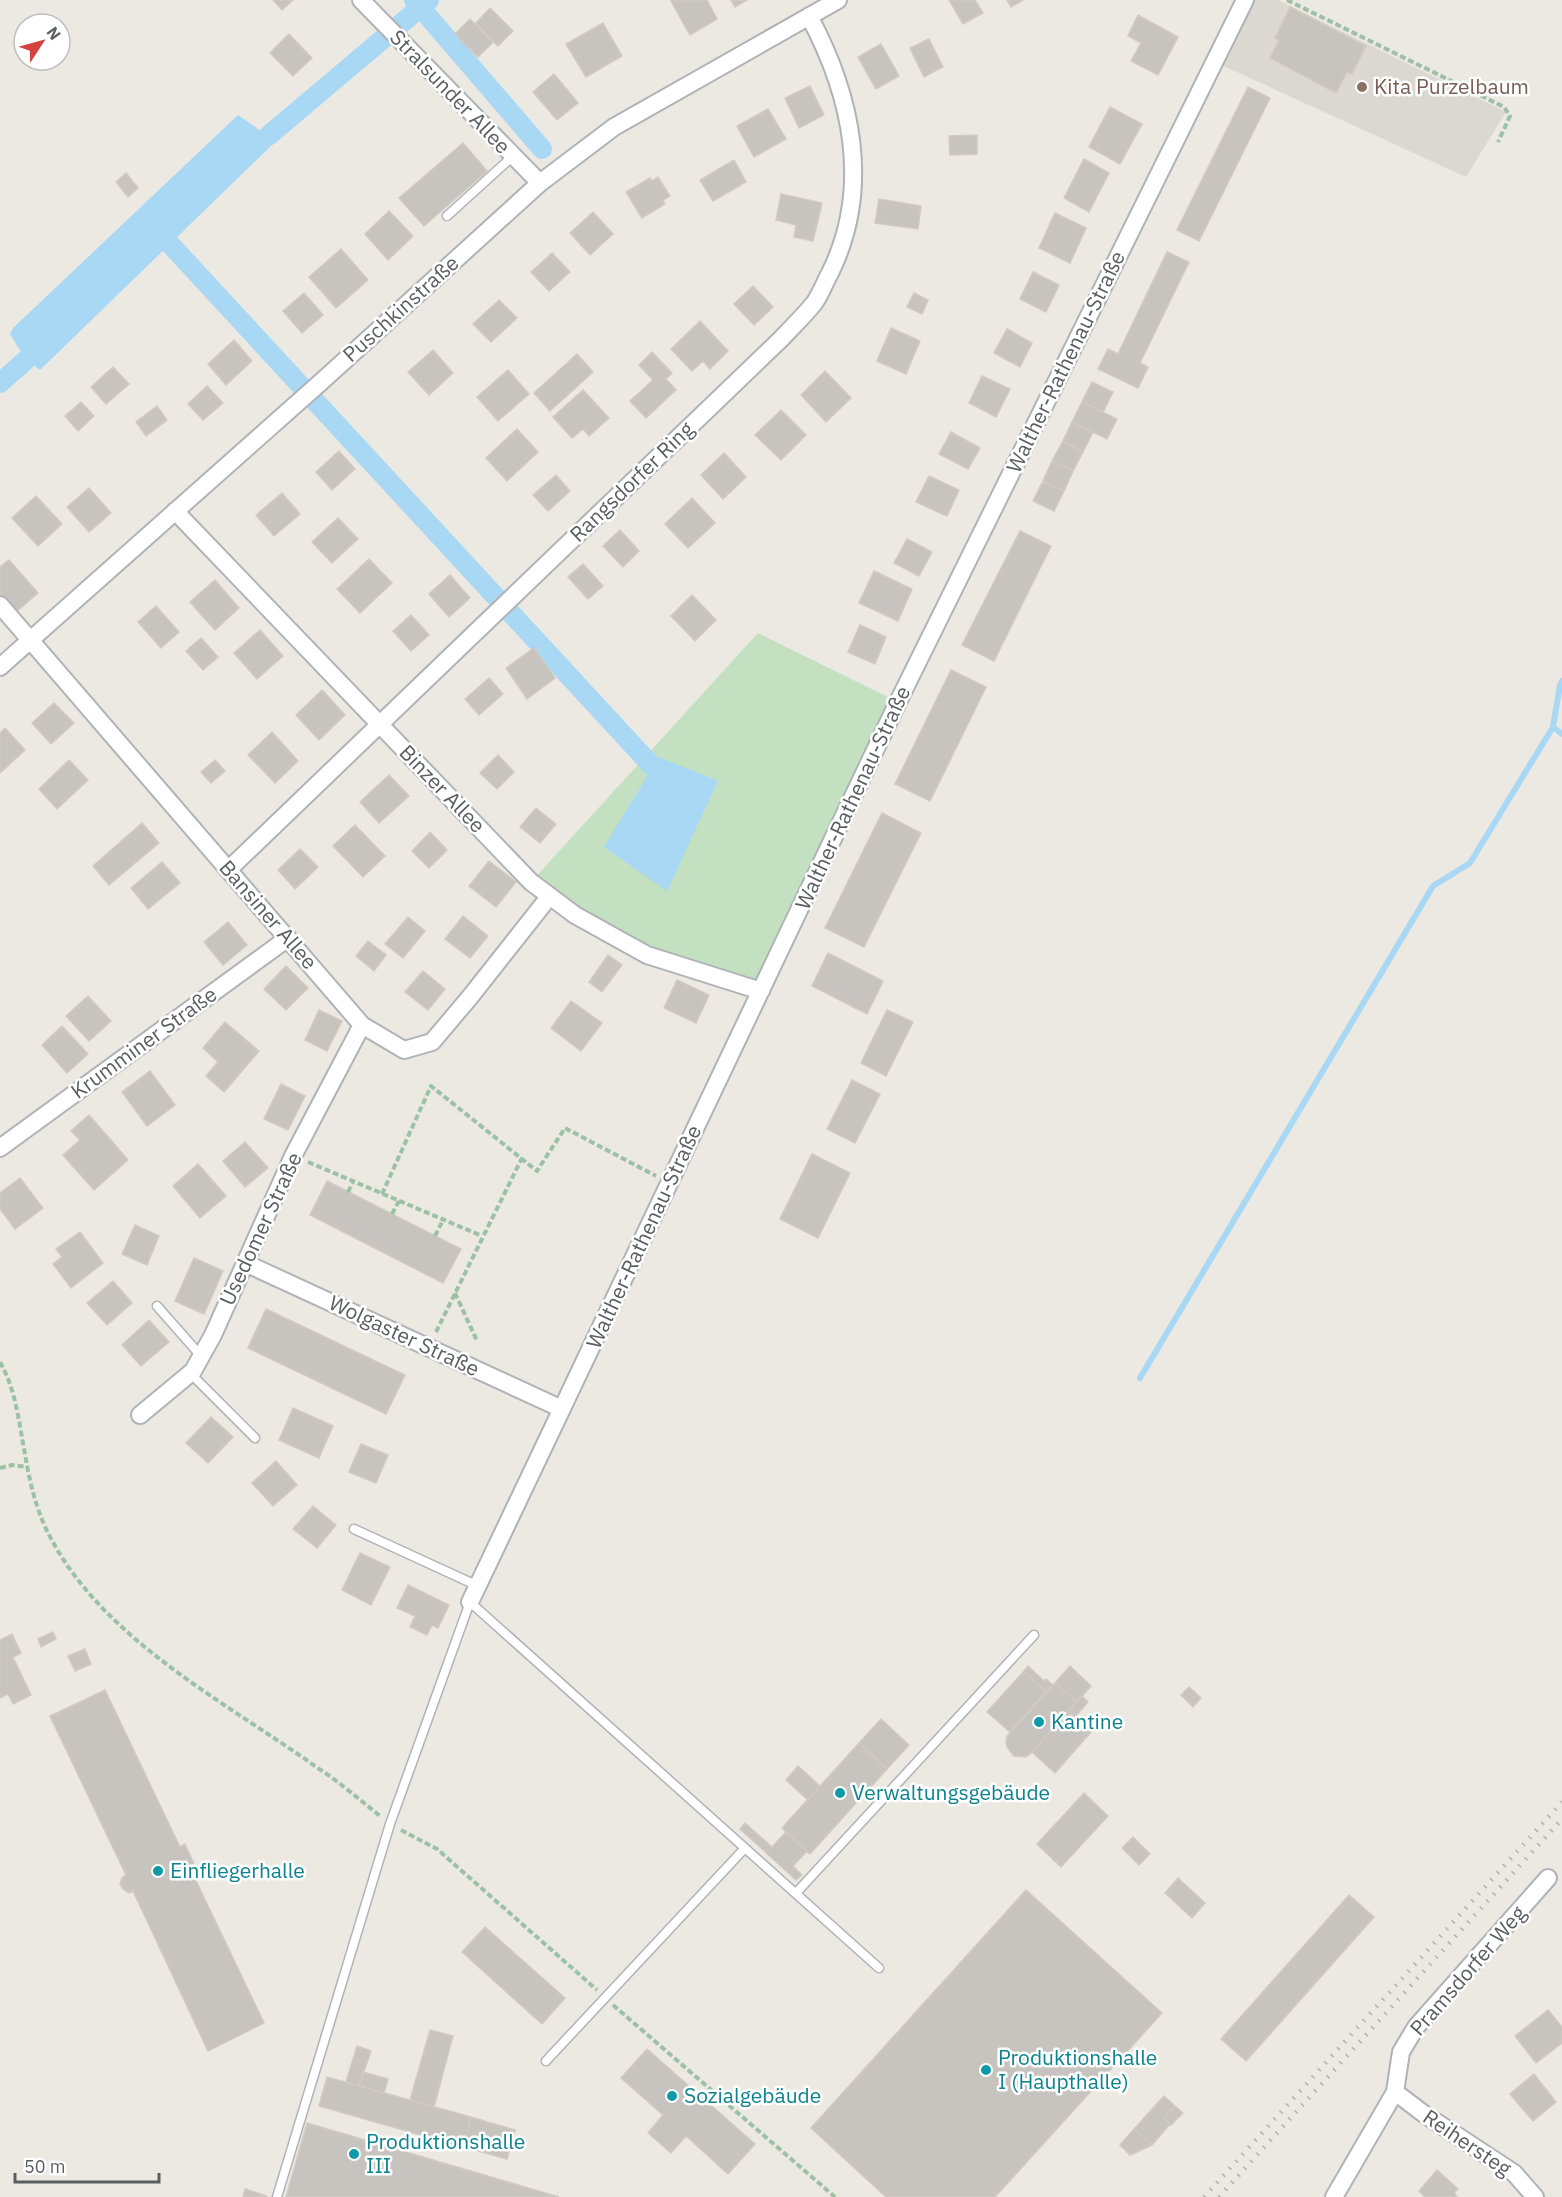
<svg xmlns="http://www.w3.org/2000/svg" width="1562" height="2197" viewBox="0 0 1562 2197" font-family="'IBM Plex Sans',sans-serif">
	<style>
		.education { fill: #dbd8d1 }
		.green { fill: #c3e1c1 }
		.water { fill: #a9d8f5 }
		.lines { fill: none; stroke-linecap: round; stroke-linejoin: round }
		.stream { stroke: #a9d8f5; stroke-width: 6 }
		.canal { stroke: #a9d8f5; stroke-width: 20 }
		.building { fill: #c7c4bf; stroke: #d0cac1; stroke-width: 1.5 }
		.service-casing { stroke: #b0b3b6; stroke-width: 11 }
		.minor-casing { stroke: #b0b3b6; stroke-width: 20 }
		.path { stroke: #9cc1a4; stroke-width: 4; stroke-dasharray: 6 3; stroke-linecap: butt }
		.service { stroke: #fff; stroke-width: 8 }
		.minor { stroke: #fff; stroke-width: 16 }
		.rail { stroke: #b0b1b1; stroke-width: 4.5; stroke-dasharray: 1.5 8; stroke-linecap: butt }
		.education-dot { fill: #8d6e63; stroke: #fff; stroke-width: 2 }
		.culture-dot { fill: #0f9aa8; stroke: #fff; stroke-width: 2 }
		.labels { text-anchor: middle; stroke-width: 5; stroke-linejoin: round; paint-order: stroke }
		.education-label { font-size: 21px; fill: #785e54; stroke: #fff; text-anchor: start }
		.street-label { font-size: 21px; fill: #5b5e61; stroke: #fff }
		.culture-label { font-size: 21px; fill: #0d838f; stroke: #fff; text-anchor: start }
	</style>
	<rect width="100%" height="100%" fill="#ece9e2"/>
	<path class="education" d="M1245,0H1278L1506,112L1466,177L1215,62Z"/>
	<path class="green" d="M758,633L898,702L761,991L647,955L531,882Z"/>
	<path class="water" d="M238,115L268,136L270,147L40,370L26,360L10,334L13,328Z
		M659,757L718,781L667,891L604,847Z"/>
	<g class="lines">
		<path class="stream" d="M1553,727L1562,734
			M1140,1378L1433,886L1470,863L1553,727L1560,685L1562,681"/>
		<path class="canal" d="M414,0L542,149
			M268,136L429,0
			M170,244L653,767
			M0,383L26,360"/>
	</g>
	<path class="building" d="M273,0H293L282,10Z
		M673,0H707L717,19L690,35L671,1Z
		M731,0H747L735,7Z
		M949,0H975L983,13L963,24Z
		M1007,0H1023L1011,7Z
		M1290,7L1366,46L1352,74L1347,72L1336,93L1270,58L1279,40L1275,38Z
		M490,8L513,31L498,46L476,23Z
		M1138,15L1178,37L1158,75L1131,61L1141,43L1128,36Z
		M470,19L493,42L478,57L455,34Z
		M603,23L622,56L586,77L566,44Z
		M289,34L312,58L293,76L270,53Z
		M929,39L943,67L924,77L910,48Z
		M881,44L899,76L876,89L858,57Z
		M554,74L578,103L557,120L533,92Z
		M810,86L824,115L799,128L785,98Z
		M1248,87L1270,98L1199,241L1177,230Z
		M1110,107L1142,124L1120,164L1089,147Z
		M768,109L786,139L754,157L737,126Z
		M977,135V154L950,155L949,136Z
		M463,143L487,171L424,226L399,198Z
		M1084,159L1109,173L1089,212L1064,198Z
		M734,160L746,182L713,201L700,180Z
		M126,173L138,188L128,197L116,182Z
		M658,177L670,196L663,200L665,204L642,218L626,192L650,178L652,181Z
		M781,194L822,203L813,241L794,237L796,225L776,220Z
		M879,199L921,206L918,229L875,223Z
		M389,211L413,236L388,260L365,234Z
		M593,212L613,234L590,255L570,233Z
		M1055,213L1086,228L1070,263L1039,248Z
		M341,249L368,280L336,308L309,277Z
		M1167,252L1189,262L1140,363L1148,367L1138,388L1098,369L1108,349L1118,354Z
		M552,253L570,272L549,291L531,272Z
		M1033,272L1059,285L1046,312L1020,299Z
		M753,286L773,307L754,325L734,304Z
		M304,293L323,315L302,333L283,311Z
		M914,293L928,300L922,314L907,307Z
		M499,300L517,318L491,342L473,324Z
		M700,321L728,351L710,369L703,361L692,371L671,349Z
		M891,328L920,341L906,374L877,361Z
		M1007,329L1032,343L1020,367L994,353Z
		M234,340L252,361L226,385L208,364Z
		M433,350L453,373L429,395L408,372Z
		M652,352L672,373L666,379L676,390L646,418L630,401L653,380L639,365Z
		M577,354L593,372L550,411L534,393Z
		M113,367L129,384L106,404L91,387Z
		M508,370L529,394L498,421L477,397Z
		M825,371L851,398L826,422L801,395Z
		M982,376L1010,389L996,417L969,403Z
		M1092,382L1113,392L1103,412L1082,402Z
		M207,386L223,403L203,420L188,404Z
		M583,390L609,418L589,436L583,429L572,438L553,417Z
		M81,402L94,416L78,431L65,416Z
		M1082,402L1117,419L1107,439L1072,422Z
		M157,406L167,420L146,436L136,422Z
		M781,410L806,435L781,460L755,435Z
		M1072,422L1093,432L1083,452L1063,441Z
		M517,429L538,452L507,481L486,458Z
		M951,432L980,448L968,469L939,454Z
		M1063,441L1083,452L1073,471L1052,461Z
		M339,451L355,469L332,490L316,472Z
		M724,453L746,477L723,499L701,475Z
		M1052,461L1073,471L1064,491L1043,481Z
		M556,475L570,491L548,511L533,495Z
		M929,476L959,490L947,516L916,502Z
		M1043,481L1064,491L1054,511L1033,501Z
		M89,488L111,513L89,532L67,507Z
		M282,493L300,514L274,536L256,515Z
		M36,496L62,524L38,546L12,518Z
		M692,498L715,523L688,548L665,524Z
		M338,518L358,539L332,563L312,542Z
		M620,530L639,551L623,567L603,546Z
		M1020,531L1051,546L994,661L962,645Z
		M907,539L932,552L919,576L894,563Z
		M369,559L392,583L360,613L337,589Z
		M9,560L38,593L16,612L0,593V567Z
		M583,564L603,586L588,599L568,577Z
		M874,571L912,589L898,621L859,603Z
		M450,575L470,598L449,617L429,594Z
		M215,580L239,608L215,630L190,602Z
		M692,595L716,620L695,641L671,616Z
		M156,606L179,632L161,648L138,622Z
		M411,615L429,635L411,651L393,631Z
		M860,625L886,637L875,664L848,652Z
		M260,630L283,656L257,679L234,653Z
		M201,638L218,657L203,670L186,651Z
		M534,648L555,678L527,699L506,668Z
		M951,670L986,687L930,801L895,784Z
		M489,678L503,694L479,715L465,699Z
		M322,690L345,715L319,740L296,715Z
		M54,703L74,723L51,744L32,723Z
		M5,728L25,750L0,773V733Z
		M272,732L298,761L275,783L248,755Z
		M498,755L514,772L497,789L480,773Z
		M69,760L88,780L57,809L39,789Z
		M215,760L225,771L211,783L201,772Z
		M389,775L409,796L379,823L360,802Z
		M536,808L556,824L540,843L520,827Z
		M882,813L921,833L864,947L825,928Z
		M142,823L159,843L109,885L93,866Z
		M355,825L385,856L363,877L333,846Z
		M430,832L447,850L429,868L412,851Z
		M300,849L318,867L295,889L278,870Z
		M489,861L516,882L496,907L469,886Z
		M162,862L180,883L148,909L131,888Z
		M463,916L488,936L470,958L445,939Z
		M408,917L425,931L403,958L385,944Z
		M228,922L247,945L223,965L204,942Z
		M368,941L386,955L374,971L356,956Z
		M828,953L883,981L867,1014L812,986Z
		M608,955L622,965L602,992L589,982Z
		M286,966L308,988L286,1010L264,989Z
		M423,971L445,989L428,1010L405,992Z
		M677,980L709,995L696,1023L664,1008Z
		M88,996L111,1021L89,1041L66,1016Z
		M571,1001L602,1023L581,1051L551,1028Z
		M319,1010L342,1021L327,1051L305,1040Z
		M887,1010L913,1022L886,1076L861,1063Z
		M225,1022L259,1051L224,1092L206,1076L218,1062L203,1048Z
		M62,1026L88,1054L67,1073L42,1045Z
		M150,1071L175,1105L147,1126L122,1092Z
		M852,1080L880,1094L855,1143L827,1129Z
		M281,1084L305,1096L288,1130L264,1119Z
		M89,1115L128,1160L94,1190L63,1155L80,1140L71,1131Z
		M245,1142L268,1168L245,1187L223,1161Z
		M812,1154L850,1173L818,1238L780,1219Z
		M198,1164L226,1196L200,1218L173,1186Z
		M20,1178L43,1208L15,1229L0,1209V1193Z
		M327,1181L461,1249L443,1283L310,1215Z
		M135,1225L159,1236L147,1265L122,1254Z
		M80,1232L103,1263L71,1288L53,1264L62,1257L56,1249Z
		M194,1258L223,1271L204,1314L175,1301Z
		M113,1281L132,1303L107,1325L87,1303Z
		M266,1309L405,1375L386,1414L248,1348Z
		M149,1320L169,1342L141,1366L122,1345Z
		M293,1408L333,1426L319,1458L279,1440Z
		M211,1417L233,1437L208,1463L186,1443Z
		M361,1444L388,1455L376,1483L349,1472Z
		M276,1461L297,1485L273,1506L252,1483Z
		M313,1506L336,1525L317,1548L293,1529Z
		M360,1553L390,1567L371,1605L342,1590Z
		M408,1585L449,1605L438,1628L432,1625L427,1635L410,1627L415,1616L397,1608Z
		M53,1632L56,1639L41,1647L38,1639Z
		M12,1634L21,1653L13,1657L31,1695L13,1704L8,1694L0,1698V1640Z
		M85,1649L91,1664L75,1671L68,1656Z
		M1028,1666L1044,1681L1046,1679L1053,1685L1046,1692L1024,1671Z
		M1070,1666L1091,1686L1077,1702L1055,1683Z
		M1024,1671L1046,1692L1010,1732L987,1712Z
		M1055,1683L1077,1702L1030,1754L1026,1757L1014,1756L1007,1747L1006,1742L1007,1736Z
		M1189,1687L1201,1698L1193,1707L1181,1695Z
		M105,1690L180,1847L185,1844L194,1864L189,1866L264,2023L208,2051L133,1891L129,1893L123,1889L120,1884L122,1878L126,1875L50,1716Z
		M1082,1696L1088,1702L1075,1717L1068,1711Z
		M1068,1711L1091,1732L1055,1773L1032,1752Z
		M881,1719L909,1745L887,1769L859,1743Z
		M859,1743L887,1769L810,1854L782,1828Z
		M798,1766L820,1786L808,1800L786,1780Z
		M1084,1793L1108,1816L1061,1867L1037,1844Z
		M745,1823L772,1847L786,1832L807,1851L793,1866L802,1875L796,1880L740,1829Z
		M1133,1837L1150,1854L1139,1865L1122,1848Z
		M1178,1878L1205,1903L1192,1918L1165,1893Z
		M1026,1890L1162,2013L995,2197H886L811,2128Z
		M1349,1895L1374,1917L1246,2061L1221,2039Z
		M485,1927L565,1998L542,2024L462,1952Z
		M1548,2010L1562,2027V2043L1536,2063L1515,2036Z
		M430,2030L453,2036L434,2107L410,2100Z
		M357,2046L371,2051L359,2086L346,2082Z
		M647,2049L755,2144L728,2174L686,2136L671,2153L648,2133L663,2115L621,2078Z
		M363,2072L388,2079L384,2093L359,2086Z
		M1534,2074L1556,2102L1533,2121L1510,2094Z
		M327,2077L471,2117L463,2147L319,2106Z
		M1164,2096L1175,2106L1164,2118L1170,2124L1152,2145L1134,2129Z
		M1175,2106L1183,2113L1171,2125L1164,2118Z
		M471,2117L515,2130L507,2159L463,2147Z
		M307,2123L559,2197H286Z
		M1134,2129L1152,2145L1130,2155L1120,2145Z
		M1437,2170L1458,2189L1454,2193L1457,2197H1425L1419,2191Z
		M245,2189L267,2196V2197H243Z"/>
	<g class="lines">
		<g class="service-casing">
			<path id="service" d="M447,216L513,156
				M157,1306L201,1356
				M190,1373L255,1438
				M354,1529L478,1586
				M796,1893L1034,1635
				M546,2061L745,1848
				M277,2197L390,1824L470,1602L879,1968"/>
		</g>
		<g class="minor-casing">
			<path id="minor" d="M361,0L540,183
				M175,511L531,882L575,915L647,955L761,991
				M0,605L362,1025L404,1050L432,1042L470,997L549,897
				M0,667L321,382L540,183L614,127L838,0
				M228,870L781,339C792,327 805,315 815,302C821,293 825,282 830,273C872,188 852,96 809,16
				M0,1148L288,938
				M245,1263L562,1409
				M140,1415L193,1371L213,1335L293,1156L362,1025
				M470,1602L898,702L1245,0
				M1395,2092L1424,2114L1514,2173L1535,2197
				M1334,2197L1395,2092L1401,2052L1416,2027L1548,1878"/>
		</g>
		<path class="path" d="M1287,0L1504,107L1510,116L1498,142
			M308,1162L482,1236
			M348,1192L353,1182
			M382,1194L431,1086L537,1171L565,1128L656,1176
			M392,1214L399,1201
			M435,1236L443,1220
			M455,1293L477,1341
			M436,1332L522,1158
			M0,1362C16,1390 19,1423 25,1454C30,1485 38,1517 54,1544C109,1642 226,1703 315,1766C338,1781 359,1799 380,1816
			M0,1468L12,1465L27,1467
			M401,1830L437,1849L597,1990
			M613,2005L835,2197"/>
		<use href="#service" class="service"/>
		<use href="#minor" class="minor"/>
		<path class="rail" d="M1204,2197L1562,1802
			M1219,2197L1562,1819"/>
	</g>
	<circle class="education-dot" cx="1362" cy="87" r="6"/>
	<g class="culture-dot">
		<circle cx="1039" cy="1722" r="6"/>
		<circle cx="840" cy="1793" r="6"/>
		<circle cx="158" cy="1871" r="6"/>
		<circle cx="986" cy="2070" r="6"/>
		<circle cx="672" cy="2096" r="6"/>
		<circle cx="354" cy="2154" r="6"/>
	</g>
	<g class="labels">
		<g class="education-label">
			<text x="1374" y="94">Kita Purzelbaum</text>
		</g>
		<g class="street-label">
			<text transform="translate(450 92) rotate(46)" y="7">Stralsunder Allee</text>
			<text transform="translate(401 309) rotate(-42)" y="7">Puschkinstraße</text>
			<text transform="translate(1066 362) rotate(-64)" y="7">Walther-Rathenau-Straße</text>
			<text transform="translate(632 482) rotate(-44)" y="7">Rangsdorfer Ring</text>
			<text transform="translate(442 789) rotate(46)" y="7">Binzer Allee</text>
			<text transform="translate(853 798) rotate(-65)" y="7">Walther-Rathenau-Straße</text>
			<text transform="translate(268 915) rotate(49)" y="7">Bansiner Allee</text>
			<text transform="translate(144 1043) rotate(-36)" y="7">Krumminer Straße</text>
			<text transform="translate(261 1229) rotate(-65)" y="7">Usedomer Straße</text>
			<text transform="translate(644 1237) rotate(-65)" y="7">Walther-Rathenau-Straße</text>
			<text transform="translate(404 1336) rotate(25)" y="7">Wolgaster Straße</text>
			<text transform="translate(1468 1971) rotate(-49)" y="7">Pramsdorfer Weg</text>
			<text transform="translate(1467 2143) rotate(34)" y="7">Reihersteg</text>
		</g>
		<g class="culture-label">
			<text x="1051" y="1729">Kantine</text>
			<text x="852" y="1800">Verwaltungsgebäude</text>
			<text x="170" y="1878">Einfliegerhalle</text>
			<text x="998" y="2065">Produktionshalle<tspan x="998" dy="24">I (Haupthalle)</tspan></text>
			<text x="684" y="2103">Sozialgebäude</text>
			<text x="366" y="2149">Produktionshalle<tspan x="366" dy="24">III</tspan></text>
		</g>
	</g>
	<g transform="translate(42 42) rotate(54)"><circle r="28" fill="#ffffff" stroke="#bdbfc0" stroke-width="1.5"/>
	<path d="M0-4.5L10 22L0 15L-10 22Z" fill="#d5423f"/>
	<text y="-9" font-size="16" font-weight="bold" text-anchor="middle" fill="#5b5e61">N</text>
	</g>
	<path d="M15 2173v9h144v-9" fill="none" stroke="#5b5e61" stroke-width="3"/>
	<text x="24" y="2173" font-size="18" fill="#5b5e61" stroke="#ffffff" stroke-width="4.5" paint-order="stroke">50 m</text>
</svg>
